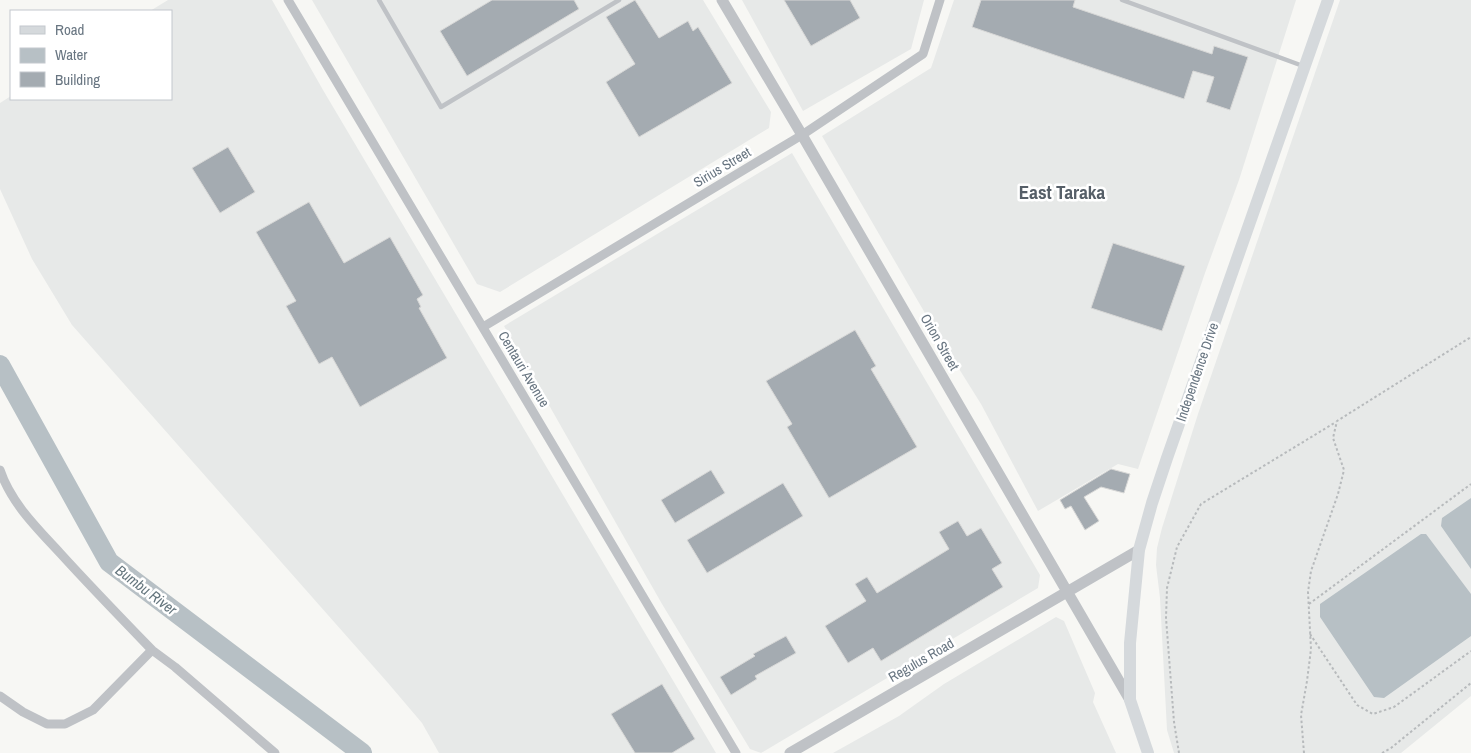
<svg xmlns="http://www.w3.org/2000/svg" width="1471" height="753" viewBox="0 0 1471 753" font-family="'Archivo Narrow',sans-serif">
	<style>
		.built { fill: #e7e9e8 }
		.water { fill: #b7c0c5 }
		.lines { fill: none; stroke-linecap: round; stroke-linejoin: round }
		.river { stroke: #b7c0c5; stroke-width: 20 }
		.building { fill: #a4abb1; stroke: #d8d8d7 }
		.path { stroke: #b7babc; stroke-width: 2; stroke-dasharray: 2.5 2.5; stroke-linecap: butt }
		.service { stroke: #bfc2c6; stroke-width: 4.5 }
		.minor { stroke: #bfc2c6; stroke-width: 9 }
		.tertiary { stroke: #bfc2c6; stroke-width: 11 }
		.secondary { stroke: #d5d9dc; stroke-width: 12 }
		.labels { text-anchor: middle; stroke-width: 5; stroke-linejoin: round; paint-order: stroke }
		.street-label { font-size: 14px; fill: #697682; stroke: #fff }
		.water-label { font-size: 15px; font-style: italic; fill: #65767e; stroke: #fff }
		.district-label { font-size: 19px; font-weight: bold; fill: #565f68; stroke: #fff }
	</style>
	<rect width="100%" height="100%" fill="#f7f7f4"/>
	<path class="built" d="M168,0H272L323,90L716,753H439L422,723L388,683L72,325L32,259L0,189V103L11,96V99H171V11H150Z
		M312,0H703L771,112L769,128L500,292L477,284Z
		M742,0H924L911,49L803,111Z
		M954,0H1296L1239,180L1205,273L1138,469L1118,464L1038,511L981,404L936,332L822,136L931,68Z
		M1340,0H1471V696L1401,753H1174L1167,730L1160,598L1156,565L1157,548L1162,528L1198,414Z
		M792,153L1040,575L1038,588L761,753L750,749L662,604L504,326Z
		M1056,617L1064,621L1095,693L1093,702L1116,753H833L899,716L944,684Z"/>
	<path class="water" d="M1471,498V569L1441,526L1442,518Z
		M1421,534H1426L1471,594V636L1384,698L1374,697L1320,617V604Z"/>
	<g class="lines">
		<path class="river" d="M0,365L109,562L362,753"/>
	</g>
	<path class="building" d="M492,0H574L579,9L467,76L440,31Z
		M635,0L659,38L688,21L693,31L698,27L732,83L639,137L606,82L635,64L606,17Z
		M784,0H850L860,18L811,46Z
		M981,0H1075L1073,7L1212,54L1214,46L1248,57L1230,110L1206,102L1214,77L1193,71L1184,99L972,27Z
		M228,147L255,192L220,213L192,168Z
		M309,202L344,263L390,237L423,295L417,299L421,307L419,308L447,358L360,407L332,357L319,364L286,306L296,301L256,232Z
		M1113,243L1185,266L1162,331L1091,308Z
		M855,330L876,366L871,369L917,447L829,498L787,427L792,424L766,381Z
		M1111,469L1130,474L1124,493L1101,487L1084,497L1099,521L1085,530L1071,506L1065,509L1060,500Z
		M711,470L725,493L675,523L661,500Z
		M783,483L803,516L707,573L687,540Z
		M958,521L967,536L981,528L1002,563L992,569L1003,587L881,661L873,648L848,663L825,626L866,601L855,584L867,577L877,593L949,549L939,532Z
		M786,636L796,653L755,676L757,679L731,695L720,677L755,656L753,654Z
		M662,684L695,739L672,753H635L611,714Z"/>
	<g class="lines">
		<path class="path" d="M1309,604L1471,484
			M1310,634L1357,705L1373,714L1394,707L1471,651
			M1179,753L1174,722L1166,618L1167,588L1177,547L1201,504L1336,422
			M1304,753L1301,715L1307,681L1311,649L1308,592L1311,571L1338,494L1344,470L1333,438L1337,421L1471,337
			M1382,753L1391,748L1471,683"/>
		<path class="service" d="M379,0L441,107L619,0
			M1122,0L1303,66"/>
		<path class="minor" d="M288,0L736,753
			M483,327L802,135L923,54L940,0
			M0,470C11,503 37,528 60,553C90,586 121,618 152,650
			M0,696L23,712L47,724H65L93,710L152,650L175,667L275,753"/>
		<path class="tertiary" d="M722,0L802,135L1130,700
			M790,753L1139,550"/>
		<path class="secondary" d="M1148,753L1130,700V643L1139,550L1152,503L1167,458L1328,0"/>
	</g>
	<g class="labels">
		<g class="street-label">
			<text transform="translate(722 167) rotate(-31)" y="5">Sirius Street</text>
			<text transform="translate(940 342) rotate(60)" y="5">Orion Street</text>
			<text transform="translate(524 369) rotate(59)" y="5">Centauri Avenue</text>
			<text transform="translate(1197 372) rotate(-71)" y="5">Independence Drive</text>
			<text transform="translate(921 660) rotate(-30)" y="5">Regulus Road</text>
		</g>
		<g class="water-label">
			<text transform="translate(146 590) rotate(37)" y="5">Bumbu River</text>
		</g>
		<g class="district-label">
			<text x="1062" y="199">East Taraka</text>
		</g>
	</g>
	<rect x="10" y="10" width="162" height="90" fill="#ffffff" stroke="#c3c8cd"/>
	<rect x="20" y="26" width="25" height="8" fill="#d5d9dc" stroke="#c3c8cd"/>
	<text x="55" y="35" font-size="15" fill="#697682">Road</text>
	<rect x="20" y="48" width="25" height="15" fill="#b7c0c5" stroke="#c3c8cd"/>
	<text x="55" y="60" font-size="15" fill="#697682">Water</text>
	<rect x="20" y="72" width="25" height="15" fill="#a4abb1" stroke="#c3c8cd"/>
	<text x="55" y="85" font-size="15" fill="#697682">Building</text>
</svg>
